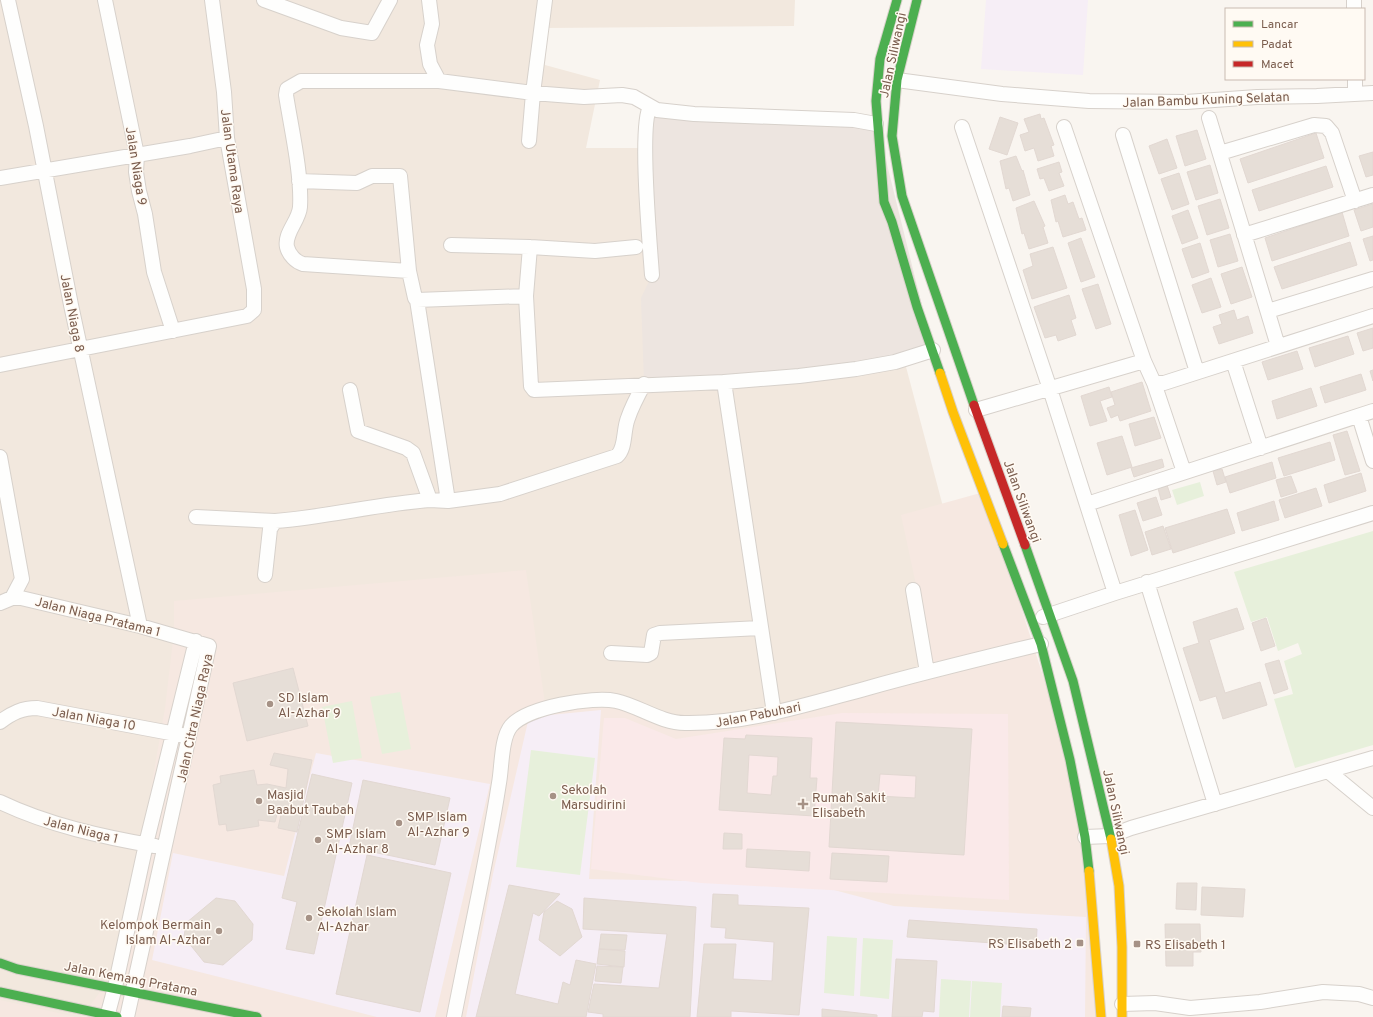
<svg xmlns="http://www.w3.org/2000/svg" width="1373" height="1017" viewBox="0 0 1373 1017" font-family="Overpass,sans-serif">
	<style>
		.residential { fill: #f2e8de }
		.commercial { fill: #f6e8e1 }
		.industrial { fill: #ede5e0 }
		.education { fill: #f6eef6 }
		.medical { fill: #fae9e9 }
		.green { fill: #e7f0db }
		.building { fill: #e6ded7; stroke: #e2d8d2; fill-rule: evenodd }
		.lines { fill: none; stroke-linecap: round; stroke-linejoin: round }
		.street-casing { stroke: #d7d1cb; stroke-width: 16 }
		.fast-casing { stroke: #d9d2cb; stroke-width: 11 }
		.slow-casing { stroke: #d9d2cb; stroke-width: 11 }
		.jam-casing { stroke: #d9d2cb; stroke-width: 11 }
		.street { stroke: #fefefd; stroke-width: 14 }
		.fast { stroke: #4caf50; stroke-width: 9 }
		.slow { stroke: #ffc107; stroke-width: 9 }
		.jam { stroke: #c62828; stroke-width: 9 }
		.poi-dot { fill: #a69286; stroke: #fffaf3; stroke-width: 1.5 }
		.labels { text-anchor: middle; stroke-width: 3; stroke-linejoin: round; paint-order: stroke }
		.street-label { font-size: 13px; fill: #7a5c4d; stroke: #fffaf3 }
		.poi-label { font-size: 13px; fill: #7a5c4d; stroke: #fffaf3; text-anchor: start }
	</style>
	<rect width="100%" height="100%" fill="#f9f5f0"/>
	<path class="residential" d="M0,0H795L794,26L547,28L545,65L600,80L586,148H646L855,174L1078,1017H0Z"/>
	<path class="commercial" d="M984,492L1070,760L1103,1017H81L120,966L165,708L174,632V601L526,570L545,704L627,698L660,724L769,712L935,674L901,515Z
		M0,1000L76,1017H0Z"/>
	<path class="industrial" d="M648,111L877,124L933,350L894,363L644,384L641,298L652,275Z"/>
	<path class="education" d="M986,0H1088L1083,75L981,69Z
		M601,710L589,879L808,883L894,906L1086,917L1085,1017H466L493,874L529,717Z
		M316,753L490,784L435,1017H377L152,960L173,853L284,876Z"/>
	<path class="medical" d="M842,713L1008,714L1009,900L701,883L591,869L604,718H625L676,739Z"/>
	<path class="green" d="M1200,482L1204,496L1177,505L1172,490Z
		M1373,531V745L1295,768L1274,699L1293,694L1284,661L1302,654L1298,643L1278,651L1267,617L1251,622L1234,572Z
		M400,692L411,749L382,754L370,697Z
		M352,701L362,758L333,763L322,707Z
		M531,750L595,758L580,875L516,867Z
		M827,936L857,938L854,996L824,993Z
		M863,938L893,940L889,999L860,996Z
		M941,979L971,981L969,1017H939Z
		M972,981L1002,983L1000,1017H970Z"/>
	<path class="building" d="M1040,114L1041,119L1044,118L1054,145L1051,146L1054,156L1038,161L1034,148L1025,151L1020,135L1029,132L1024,119Z
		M1000,117L1018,123L1007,155L989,149Z
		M1197,130L1206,159L1185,166L1176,136Z
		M1316,133L1324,158L1248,183L1240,159Z
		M1167,139L1177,168L1159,174L1149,146Z
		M1373,152V175L1366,177L1359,156Z
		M1016,156L1022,171L1023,170L1030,195L1013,201L1009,188L1006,189L1000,161Z
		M1059,162L1062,172L1059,173L1064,186L1049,191L1044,178L1040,179L1037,169Z
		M1210,165L1218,193L1196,200L1187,172Z
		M1326,166L1333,187L1259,211L1252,190Z
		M1179,173L1189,204L1172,210L1161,179Z
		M1065,195L1068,204L1073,202L1079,219L1082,218L1086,230L1063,237L1058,221L1056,222L1051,200Z
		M1220,199L1229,228L1207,235L1198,206Z
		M1034,201L1045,226L1043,227L1048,243L1029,249L1024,233L1022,234L1016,208Z
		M1373,204V227L1361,231L1354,210Z
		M1188,210L1198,238L1182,244L1172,216Z
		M1342,212L1349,236L1272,261L1265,238Z
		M1230,234L1238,261L1218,267L1210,240Z
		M1373,236V260L1370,261L1363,239Z
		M1081,238L1095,277L1081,282L1068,243Z
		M1350,242L1357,265L1282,289L1274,267Z
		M1200,243L1209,272L1192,278L1182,249Z
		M1053,247L1067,288L1032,299L1023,270L1033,266L1030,254Z
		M1242,267L1252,297L1231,304L1221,274Z
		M1211,278L1221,307L1202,313L1192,285Z
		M1098,284L1111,324L1096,329L1082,289Z
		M1069,295L1076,318L1071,320L1076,335L1058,341L1056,335L1045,338L1034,307Z
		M1234,310L1237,320L1248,316L1253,333L1219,344L1213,327L1222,324L1219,315Z
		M1373,328V348L1363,351L1357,333Z
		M1348,336L1354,354L1315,367L1309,348Z
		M1297,351L1303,369L1268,380L1262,362Z
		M1373,370V381L1370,371Z
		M1361,374L1366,390L1325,403L1320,387Z
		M1142,382L1151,411L1120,421L1118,415L1111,418L1107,408L1115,405L1111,392Z
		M1109,387L1112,397L1100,401L1107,421L1090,426L1081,396Z
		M1311,388L1317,406L1277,419L1272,401Z
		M1154,417L1161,438L1135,446L1129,424Z
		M1347,431L1360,471L1345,475L1333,435Z
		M1122,436L1132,467L1107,475L1097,443Z
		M1330,442L1335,460L1284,476L1278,458Z
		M1162,459L1164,467L1134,477L1131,468Z
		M1272,462L1276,478L1230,493L1225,477Z
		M1222,469L1226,482L1217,485L1213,471Z
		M1361,473L1366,491L1329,503L1324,485Z
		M1291,476L1297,492L1281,497L1276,480Z
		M1167,485L1171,497L1161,500L1158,488Z
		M1316,488L1322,506L1285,518L1279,500Z
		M1156,497L1162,515L1143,521L1137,503Z
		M1274,501L1279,520L1242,531L1237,513Z
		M1227,509L1235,533L1173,553L1165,528Z
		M1135,510L1148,550L1131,556L1119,515Z
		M1163,526L1171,549L1152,555L1145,532Z
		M1237,608L1244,629L1209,640L1225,693L1260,682L1267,705L1223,719L1216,696L1200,701L1183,648L1199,643L1193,622Z
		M1266,618L1275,646L1261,651L1252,623Z
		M1279,660L1288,689L1274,694L1265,664Z
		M293,668L308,726L247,741L233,683Z
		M836,722L972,729L964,855L829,847ZM880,774L916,776L915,798L878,796Z
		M746,735L812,738L810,778H817L814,816L719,810L724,738L745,739ZM749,755L778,757L777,776H773L771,795L747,793Z
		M274,753L312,760L297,832L278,828L281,815L277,814L275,822L258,820L259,826L227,831L226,824L219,825L213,785L221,783L220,776L254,770L257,785L267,784L286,788L288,769L270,765Z
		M312,774L352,783L314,954L286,949L297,902L282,898Z
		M363,780L450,798L435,865L349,847Z
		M724,833L742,834V849H723Z
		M747,849L810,852L809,871L746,867Z
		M832,853L889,856L887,882L830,879Z
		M367,855L451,873L420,1012L336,994Z
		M1177,883H1197L1196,910L1176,909Z
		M509,885L560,894L539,916L533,913L515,994L558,1004L563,982L570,985L576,960L596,964L586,1017H476Z
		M1202,887L1245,889L1243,917L1201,915Z
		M713,894L738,895V905L809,908L799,1015L731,1011V1017H697L704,944H736L733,979L772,981L774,942L725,938L726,928L711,927Z
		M216,898L235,901L253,924L252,940L223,965L204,962L184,937L186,923Z
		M584,898L696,907L690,1017H603V1014L588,1012L594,984L659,988L667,934L583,929Z
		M557,901L572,909L582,937L560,956L539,940L544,912Z
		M909,920L1037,929L1036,946L907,937Z
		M1165,924H1200L1201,952H1193V966H1166Z
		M601,934L627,935L625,950L599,949Z
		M599,949L625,951L624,967L597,964Z
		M896,959L937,961L934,1012L923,1011L922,1017H892Z
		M597,966L623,967L621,983L595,981Z
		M1003,1006L1031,1008L1030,1017H1002Z
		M822,1009L877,1015V1017H822Z"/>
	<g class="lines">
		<g class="street-casing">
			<path id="street" d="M8,0L36,126L71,305L140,626
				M105,0L137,155L136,172L139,191L145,214L154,272L173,331
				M264,0L341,28L372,33L390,0
				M429,0L432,24L427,45L430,64L439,81
				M1354,9V0
				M897,80L1002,94L1089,101L1186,102L1257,97L1317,96L1373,93
				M1355,93V79
				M650,107C639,126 650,246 652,275
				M1209,118L1278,346
				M962,127L1050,389L1115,593
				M1064,127L1144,361L1154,383H1164L1373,316
				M1123,135L1197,372
				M529,141L533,93L584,97L622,95L634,97L657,110L694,114L854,120L876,124
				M1220,153L1314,125L1326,126L1332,133L1355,201
				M0,178L190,146L227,138
				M299,181L357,183L372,176H400L409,271L415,298L417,300L526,296L531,386L534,390L724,382L799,376L856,369L895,362L933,350
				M1244,235L1373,195
				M451,245L530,247L595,251L636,247
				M409,271L303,264C296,262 289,255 287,247C284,233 299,221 300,207C302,175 291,127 286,95L287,89L301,81H439L533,93L545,0
				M526,296L530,247
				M417,300L448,501
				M1268,311L1373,279
				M1233,361L1261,448
				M0,365L247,316L254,310V289L227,138L224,92L212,0
				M724,382L774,713
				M1154,383L1184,472
				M350,390L358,431L406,448L413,453L430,500L448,501L500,494L617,456C626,448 623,430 628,418C632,406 638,395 644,384
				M976,410L1144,361
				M1359,416L1373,461
				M0,457L22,579L12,598
				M1087,504L1373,411
				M196,517L275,521
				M265,575L270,529L275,521C327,517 378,504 430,500
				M1147,582L1215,804
				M913,590L927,672
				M0,603L12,598H21L140,626L209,646L127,1017
				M1043,617L1115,593L1373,513
				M611,653L647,655L651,653L654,635L660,633L760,628
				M0,722C12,713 22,708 37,708L181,735
				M1328,771L1373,808
				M0,802C48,825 103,837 155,846
				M1085,837L1110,836L1131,828L1373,758
				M1122,1004L1155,1003L1190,1008L1260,1002L1323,992L1359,994L1373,998
				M107,1017L115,987L146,844L196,641
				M454,1017C469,939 487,861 499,783C502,767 501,738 511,726C527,707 593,696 616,701C639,706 661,723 685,723C748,724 808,704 868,688C925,672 983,658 1041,644"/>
		</g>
		<g class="fast-casing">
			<path id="fast" d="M897,0L880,59L876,101L884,202L892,222L917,307L940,373
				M917,0L897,80L892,136L902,196L974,405
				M1003,544L1041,644L1070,760L1085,837L1089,871
				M1025,545L1073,681L1111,839
				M0,963L17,969L257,1017
				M0,992L117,1017"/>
		</g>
		<g class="slow-casing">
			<path id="slow" d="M940,373L953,412L1003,544
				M1111,839L1119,886L1122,947V1017
				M1089,871L1101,1017"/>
		</g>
		<g class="jam-casing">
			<path id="jam" d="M974,405L1025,545"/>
		</g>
		<use href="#street" class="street"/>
		<use href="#fast" class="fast"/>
		<use href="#slow" class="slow"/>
		<use href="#jam" class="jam"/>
	</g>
	<g class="poi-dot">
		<circle cx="270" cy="704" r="4"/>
		<circle cx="553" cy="796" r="4"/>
		<circle cx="259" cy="801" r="4"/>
		<path d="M801 798h4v4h4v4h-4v4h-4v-4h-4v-4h4z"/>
		<circle cx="399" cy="823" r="4"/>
		<circle cx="318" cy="840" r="4"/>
		<circle cx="309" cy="918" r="4"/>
		<circle cx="219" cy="931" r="4"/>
		<rect x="1076" y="939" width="8" height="8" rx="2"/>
		<rect x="1133" y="940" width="8" height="8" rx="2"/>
	</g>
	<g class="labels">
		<g class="street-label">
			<text transform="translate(892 55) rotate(-78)" y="5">Jalan Siliwangi</text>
			<text transform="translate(1206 99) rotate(-2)" y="5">Jalan Bambu Kuning Selatan</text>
			<text transform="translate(233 161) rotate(82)" y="5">Jalan Utama Raya</text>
			<text transform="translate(137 166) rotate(81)" y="5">Jalan Niaga 9</text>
			<text transform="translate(73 313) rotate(79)" y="5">Jalan Niaga 8</text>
			<text transform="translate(1023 501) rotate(70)" y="5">Jalan Siliwangi</text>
			<text transform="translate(98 616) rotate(14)" y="5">Jalan Niaga Pratama 1</text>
			<text transform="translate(758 714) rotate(-11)" y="5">Jalan Pabuhari</text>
			<text transform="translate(94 718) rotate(10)" y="5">Jalan Niaga 10</text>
			<text transform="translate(194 718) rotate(-78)" y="5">Jalan Citra Niaga Raya</text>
			<text transform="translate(1117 812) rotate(78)" y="5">Jalan Siliwangi</text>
			<text transform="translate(81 829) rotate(14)" y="5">Jalan Niaga 1</text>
			<text transform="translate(131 978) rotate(11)" y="5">Jalan Kemang Pratama</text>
		</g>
		<g class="poi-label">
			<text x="278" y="702">SD Islam<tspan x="278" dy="15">Al-Azhar 9</tspan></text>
			<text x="561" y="794">Sekolah<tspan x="561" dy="15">Marsudirini</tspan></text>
			<text x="267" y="799">Masjid<tspan x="267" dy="15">Baabut Taubah</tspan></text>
			<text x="812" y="802">Rumah Sakit<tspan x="812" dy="15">Elisabeth</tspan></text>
			<text x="407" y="821">SMP Islam<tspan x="407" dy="15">Al-Azhar 9</tspan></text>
			<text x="326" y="838">SMP Islam<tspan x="326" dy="15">Al-Azhar 8</tspan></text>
			<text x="317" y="916">Sekolah Islam<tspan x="317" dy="15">Al-Azhar</tspan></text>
			<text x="211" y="929" text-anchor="end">Kelompok Bermain<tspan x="211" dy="15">Islam Al-Azhar</tspan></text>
			<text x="1072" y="948" text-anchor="end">RS Elisabeth 2</text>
			<text x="1145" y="949">RS Elisabeth 1</text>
		</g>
	</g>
	<rect x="1225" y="8" width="140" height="72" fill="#fffaf3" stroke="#cabbb1"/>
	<rect x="1233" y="21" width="20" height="6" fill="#4caf50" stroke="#cabbb1"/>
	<text x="1261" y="28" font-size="12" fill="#7a5c4d">Lancar</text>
	<rect x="1233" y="41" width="20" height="6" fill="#ffc107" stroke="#cabbb1"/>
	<text x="1261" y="48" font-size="12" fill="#7a5c4d">Padat</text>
	<rect x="1233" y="61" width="20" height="6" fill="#c62828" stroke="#cabbb1"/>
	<text x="1261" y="68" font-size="12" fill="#7a5c4d">Macet</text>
</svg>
